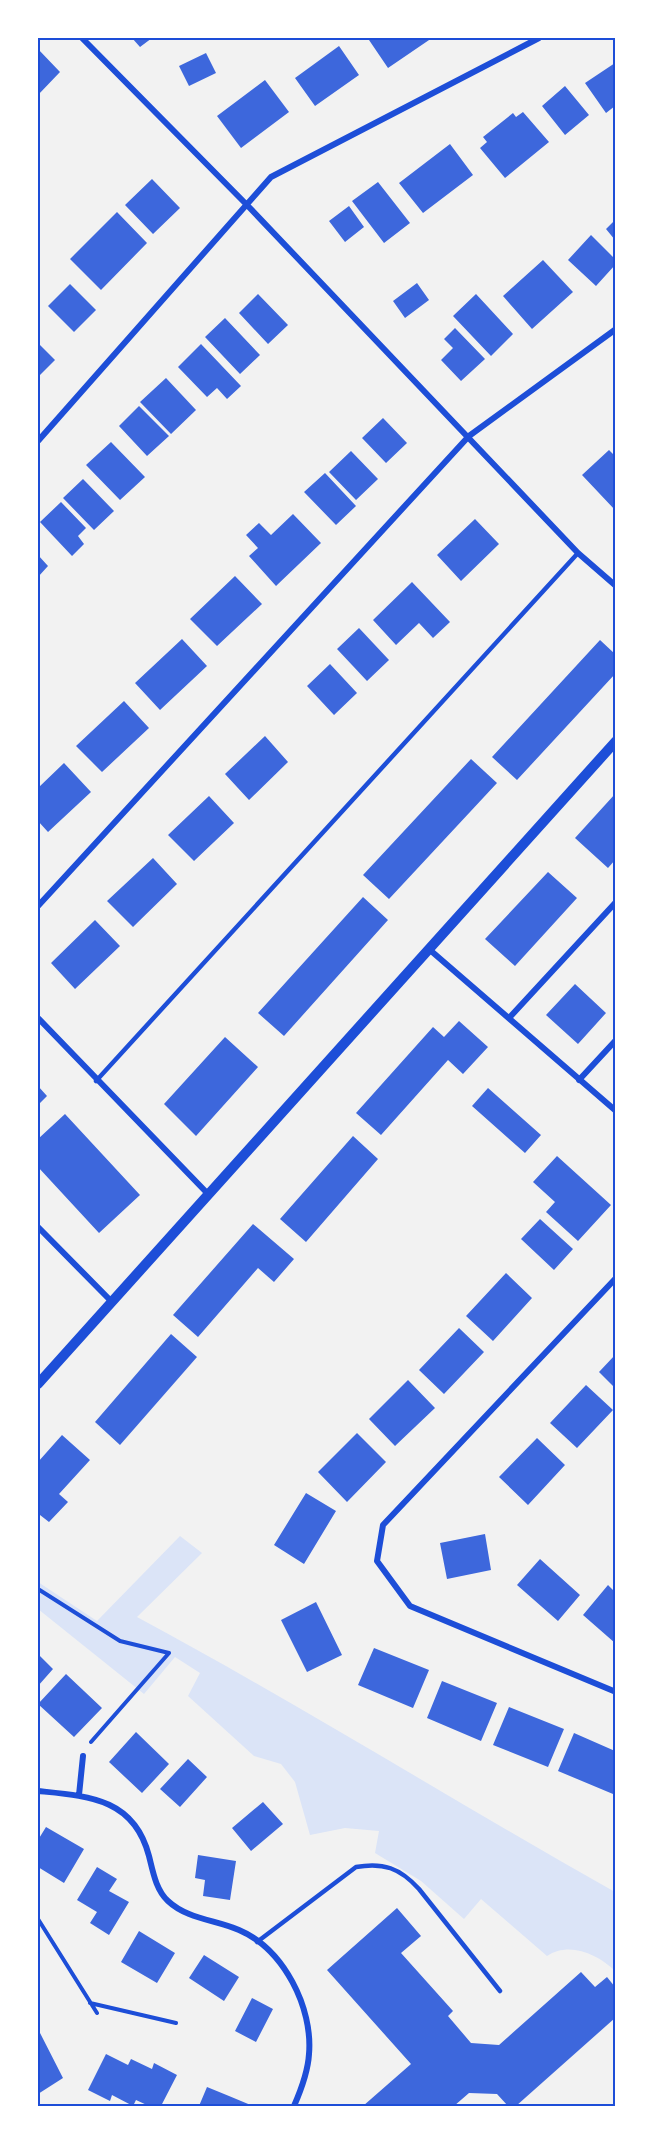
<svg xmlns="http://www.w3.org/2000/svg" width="653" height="2144" viewBox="0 0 653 2144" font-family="'Asap Condensed',sans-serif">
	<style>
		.green { fill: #dbe4f7 }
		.building { fill: #3d67dc }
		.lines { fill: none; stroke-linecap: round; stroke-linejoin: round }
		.path { stroke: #1d4ed8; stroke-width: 4 }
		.service { stroke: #1d4ed8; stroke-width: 4.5 }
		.minor { stroke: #1d4ed8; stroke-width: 6 }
		.tertiary { stroke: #1d4ed8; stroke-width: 10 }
		.neatline { fill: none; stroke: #1d4ed8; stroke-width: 2 }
	</style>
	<rect width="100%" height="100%" fill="#f2f2f2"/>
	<path class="green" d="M180,1536L202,1553L137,1617C299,1704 455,1802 615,1892V1971C598,1954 569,1941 547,1956L481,1899L464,1919L421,1881L375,1853L379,1831L345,1828L310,1835L295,1782L281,1764L254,1756L188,1696L200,1673L175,1657L144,1694L38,1609V1582L97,1621Z"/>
	<path class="building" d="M132,38H152L140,47Z
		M372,38H432L388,68L369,40Z
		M339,46L359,75L315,106L295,78Z
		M38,49L60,72L38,95Z
		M206,53L216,73L189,86L179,66Z
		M615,63V106L606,113L585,83Z
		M265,80L289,112L241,148L217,116Z
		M565,86L589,115L565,135L542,106Z
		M523,112L549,142L505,178L480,148L487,142L483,137L513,113L516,117Z
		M450,144L473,175L423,213L399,183Z
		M152,179L180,208L153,234L125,205Z
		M378,182L410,223L384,243L352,201Z
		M349,206L364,227L345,242L329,221Z
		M117,212L147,243L101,290L70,259Z
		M615,220V240L606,229Z
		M591,235L615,259V265L596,286L568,260Z
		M543,260L573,292L532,329L503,296Z
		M417,283L429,300L405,318L393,301Z
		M70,284L96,310L74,332L48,306Z
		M258,294L288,325L268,344L239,313Z
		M476,294L513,334L491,356L453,316Z
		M225,318L260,355L240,374L205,337Z
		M455,328L485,359L461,381L441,360L453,348L444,339Z
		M38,343L55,360L38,377Z
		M201,344L241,386L227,399L217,388L207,397L178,367Z
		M166,378L196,410L171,434L140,402Z
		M139,406L169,436L147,456L119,426Z
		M383,418L407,443L386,463L362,438Z
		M111,442L145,477L120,500L86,465Z
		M609,450L615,456V510L582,475Z
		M351,451L378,479L356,500L329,472Z
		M325,473L356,506L336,525L304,492Z
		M83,479L114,511L94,530L63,498Z
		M61,502L86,528L78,536L84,544L72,556L40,522Z
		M293,514L321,543L276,586L249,556L258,548L246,535L259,523L271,535Z
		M475,519L499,544L461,581L437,555Z
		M38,555L48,566L38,577Z
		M235,576L262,604L217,646L190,619Z
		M412,582L450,622L433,638L419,623L396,645L373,620Z
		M359,628L389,660L367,681L337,649Z
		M182,639L207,666L160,710L135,683Z
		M600,640L615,654V674L517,780L492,757Z
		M330,664L357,693L334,715L307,686Z
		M124,701L149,728L102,772L76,746Z
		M265,736L288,762L249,800L225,774Z
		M471,759L497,783L389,899L363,875Z
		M64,763L91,792L48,832L38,821V788Z
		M615,794V860L608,868L575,838Z
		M209,796L234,823L194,861L168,835Z
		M153,858L177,884L133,927L107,901Z
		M548,872L577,898L515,966L485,939Z
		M363,897L388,920L284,1036L258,1013Z
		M95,920L120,946L75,989L51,963Z
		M575,984L606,1013L578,1044L546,1015Z
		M459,1021L488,1047L463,1074L448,1060L381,1135L356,1113L433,1027L444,1037Z
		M225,1037L258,1067L196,1136L164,1104Z
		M38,1086L47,1096L38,1105Z
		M488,1088L541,1135L525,1153L472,1106Z
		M65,1114L140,1195L99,1233L38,1167V1139Z
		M353,1136L378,1159L306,1242L280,1219Z
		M557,1156L611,1205L578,1241L546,1212L555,1202L533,1182Z
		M540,1219L573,1249L554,1270L521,1239Z
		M253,1224L294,1259L274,1282L258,1268L198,1337L173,1315Z
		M506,1273L532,1298L493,1341L466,1316Z
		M459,1328L484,1352L444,1394L419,1370Z
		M171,1334L197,1357L120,1445L95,1422Z
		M615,1355V1388L599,1372Z
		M408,1380L435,1408L395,1446L369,1419Z
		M586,1385L613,1410L577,1448L550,1423Z
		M357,1433L386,1462L347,1502L318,1472Z
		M62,1435L90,1460L59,1494L68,1502L49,1522L40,1515L38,1517V1462Z
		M537,1438L565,1465L528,1505L499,1477Z
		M306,1493L336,1511L304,1564L274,1545Z
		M485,1534L491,1570L447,1579L440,1543Z
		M540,1559L580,1595L558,1621L517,1585Z
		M608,1585L615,1592V1643L583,1615Z
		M316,1602L342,1655L307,1672L281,1620Z
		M374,1648L429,1670L413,1708L358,1685Z
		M38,1654L53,1669L38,1686Z
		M66,1674L102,1708L74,1737L38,1704Z
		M442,1681L497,1703L481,1741L427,1718Z
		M509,1707L564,1729L548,1767L493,1745Z
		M136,1732L169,1764L142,1793L109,1762Z
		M574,1733L615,1751L613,1794L558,1771Z
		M188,1759L207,1777L180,1807L160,1789Z
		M263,1802L283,1824L251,1851L232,1828Z
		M46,1827L84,1849L64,1883L38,1867V1840Z
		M198,1855L236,1861L230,1900L203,1896L205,1880L195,1878Z
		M97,1867L117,1879L109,1891L129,1902L109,1935L90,1923L97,1912L77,1900Z
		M397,1908L421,1936L401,1953L453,2011L448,2016L471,2043L499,2045L581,1972L595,1987L607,1977L615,1987V2018L516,2106H508L497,2094L469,2093L454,2106H363L411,2064L327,1970Z
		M139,1931L175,1953L157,1983L121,1962Z
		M204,1955L239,1977L224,2001L189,1978Z
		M252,1998L273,2009L256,2042L235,2031Z
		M38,2029L63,2078L38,2094Z
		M106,2054L128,2065L131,2059L152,2069L154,2063L177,2075L161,2106H149L136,2100L133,2106L112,2095L110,2101L88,2090Z
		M207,2087L229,2096L253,2106H199Z"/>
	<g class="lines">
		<path class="path" d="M38,1589L120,1641L169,1653L91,1742
			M38,1919L97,2013
			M90,2003L176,2023"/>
		<path class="service" d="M96,1081L578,553
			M257,1942L356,1867C383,1862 400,1868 419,1889L500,1991"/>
		<path class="minor" d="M82,38L247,205L578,553L616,586
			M38,441L271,177L539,38
			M38,906L469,436L616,329
			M430,950L616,1111
			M38,1018L209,1195
			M509,1018L616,902
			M579,1080L616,1040
			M38,1227L112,1302
			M616,1278L383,1525L377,1561L410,1606L616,1692
			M38,1791C88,1796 134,1798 149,1856C153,1872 156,1890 168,1901C187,1919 216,1920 239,1930C284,1949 313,2008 309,2054C308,2072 301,2090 294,2106
			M79,1795L83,1756"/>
		<path class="tertiary" d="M38,1384L616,741"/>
	</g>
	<rect width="653" height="2144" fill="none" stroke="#ffffff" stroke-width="78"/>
	<rect x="39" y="39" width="575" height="2066" class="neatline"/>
</svg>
